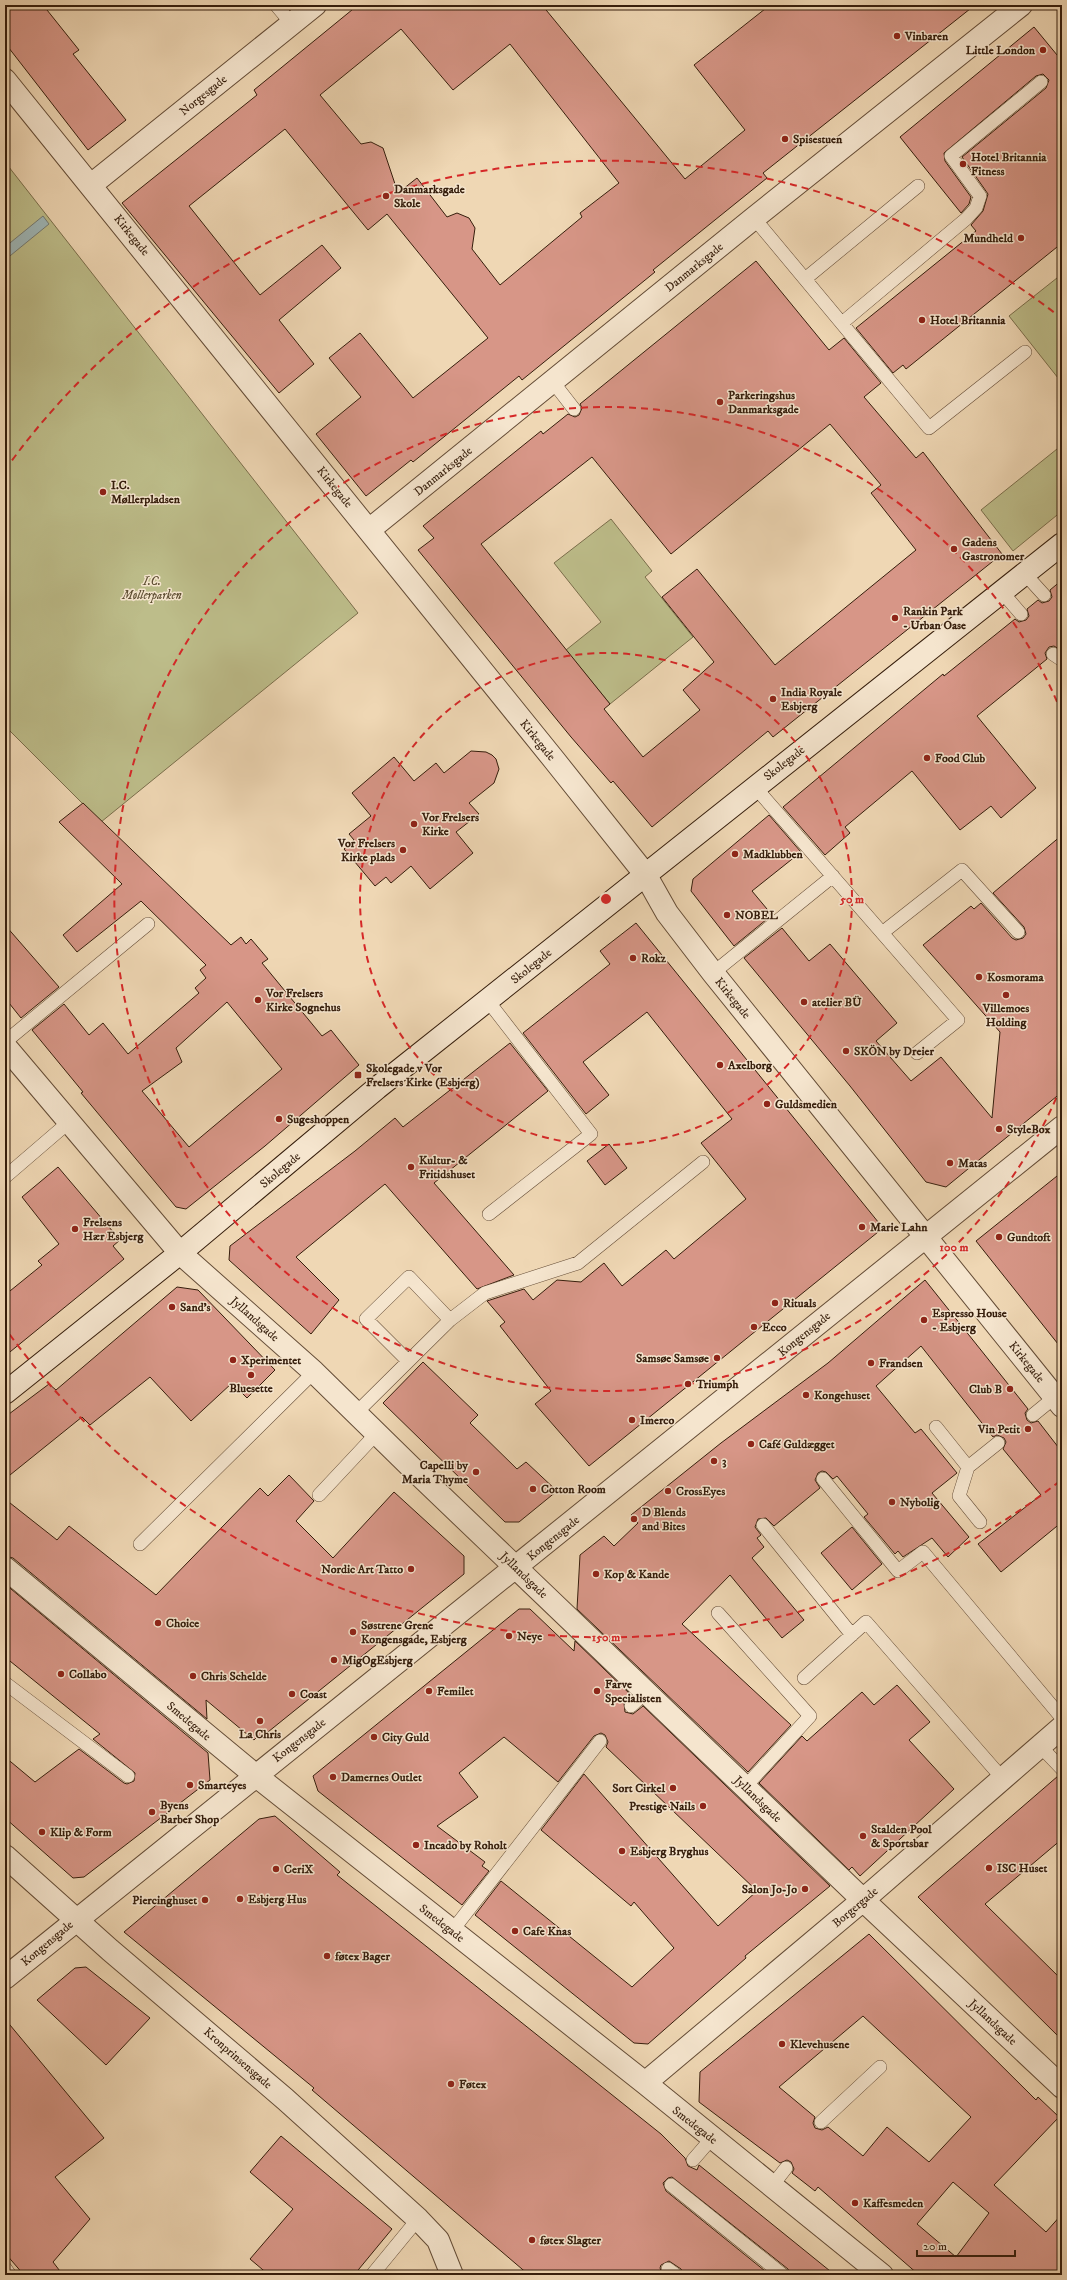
<svg xmlns="http://www.w3.org/2000/svg" width="1067" height="2280" viewBox="0 0 1067 2280" font-family="'IM FELL DW Pica',serif">
	<style>
		.green { fill: #bdbd8a; stroke: #7a6e4b }
		.water { fill: #9eb7b8; stroke: #747a73 }
		.building { fill: #d79687; stroke: #361e0c; fill-rule: evenodd }
		.lines { fill: none; stroke-linecap: round; stroke-linejoin: round }
		.lane-casing { stroke: #644c36; stroke-width: 14 }
		.street-casing { stroke: #644c36; stroke-width: 24 }
		.secondary-casing { stroke: #361e0c; stroke-width: 24 }
		.lane { stroke: #f5e5ce; stroke-width: 13 }
		.street { stroke: #f5e5ce; stroke-width: 22 }
		.secondary { stroke: #f5e5ce; stroke-width: 22 }
		.ring { fill: none; stroke: #d62828; stroke-width: 2; stroke-dasharray: 7 5 }
		.poi-dot { fill: #8f2418; stroke: #f5e5ce; stroke-width: 1.5 }
		.labels { text-anchor: middle; stroke-width: 3; stroke-linejoin: round; paint-order: stroke }
		.poi-label { font-size: 12px; font-weight: bold; fill: #361e0c; stroke: #f5e5ce; text-anchor: start }
		.street-label { font-size: 12px; fill: #361e0c; stroke: #f5e5ce }
		.park-label { font-size: 12px; font-style: italic; fill: #5e4e32; stroke: #f5e5ce }
		.centre { fill: #d62828; stroke: #f5e5ce; stroke-width: 2 }
		.ring-label { font-size: 12px; text-anchor: middle; font-weight: bold; fill: #d62828; stroke: #f5e5ce; stroke-width: 3; stroke-linejoin: round; paint-order: stroke }
	</style>
	<rect width="100%" height="100%" fill="#efd7b4"/>
	<filter id="stains"><feTurbulence type="fractalNoise" baseFrequency=".005" numOctaves="4"/><feColorMatrix values="0 0 0 0 .2 0 0 0 0 .09 0 0 0 0 .02 0 0 0 .5 -.17"/></filter>
	<radialGradient id="worn" r=".72"><stop offset=".6" stop-color="#630" stop-opacity="0"/><stop offset="1" stop-color="#630" stop-opacity=".3"/></radialGradient>
	<path class="green" d="M5,162L358,613L101,822L5,726Z
		M1062,274V383L1009,316Z
		M1062,445V511L1013,551L981,510Z
		M611,519L652,571L645,577L693,637L610,704L566,650L601,622L554,563Z"/>
	<path class="water" d="M43,216L49,224L5,260V247Z"/>
	<path class="building" d="M5,5H43L79,50L73,54L126,120L88,150L5,43Z
		M358,5H542L685,179L745,130L694,65L770,5H975L763,173L767,178L653,270L655,272L522,380L519,376L413,462L411,460L366,496L316,434L361,397L329,358L360,333L413,398L488,338L387,214L368,230L285,129L189,206L260,295L322,245L341,268L279,320L314,364L279,393L122,203L257,95L254,90ZM401,29L453,90L510,44L619,183L580,213L582,217L500,285L472,249L475,228L469,218L457,213L447,217L417,178L398,193L383,148L371,142L361,144L320,95Z
		M1034,27L1062,61V243L906,369L903,365L893,373L856,328L976,231L971,225L983,211L988,194L962,157L1046,88L1049,80L1043,74L1036,76L944,153L945,161L971,197L969,204L961,213L900,137Z
		M756,261L829,350L844,338L881,383L864,397L916,458L923,452L1002,554L773,737L768,731L652,827L613,781L611,783L571,737L418,550L434,538L423,526L541,431L543,434L568,414L575,417L579,415L582,408L580,404ZM830,424L881,485L871,493L916,550L775,665L697,569L662,597L714,662L683,690L700,710L643,757L604,709L610,704L481,544L592,457L671,554Z
		M1062,580V646L1059,649L1054,646L1049,647L1045,653L1047,659L977,716L1036,788L1001,818L991,806L960,830L912,771L845,827L850,833L825,855L783,807L943,674L944,676L1015,619L1019,622L1026,620L1029,616L1027,609L1038,600L1042,603L1049,601L1052,597L1050,590Z
		M471,751L486,752L492,755L496,759L499,769L494,783L469,803L479,814L456,832L473,853L430,889L411,866L391,883L386,877L375,886L344,849L354,840L349,834L371,816L352,793L394,757L414,781L436,763L444,773Z
		M83,803L231,945L241,937L246,944L251,939L268,959L262,963L322,1036L331,1030L359,1065L265,1146L186,1209L176,1207L81,1093L83,1092L32,1030L64,1004L89,1035L103,1023L128,1054L199,993L195,988L206,978L200,970L206,965L141,901L77,952L63,935L122,884L59,822ZM227,1002L282,1069L189,1147L142,1091L182,1062L176,1048Z
		M769,815L801,852L752,891L772,915L734,946L691,891L693,879Z
		M1062,835V1092L946,1187L926,1182L850,1086L744,958L782,928L809,961L830,944L897,1023L876,1041L911,1081L941,1057L992,1118L1000,1032L923,945L971,906L974,909L981,903L1012,938L1016,940L1023,938L1026,934L1024,927L993,893Z
		M636,923L883,1228L589,1466L535,1404L551,1391L500,1326L505,1322L487,1301L524,1289L533,1300L557,1280L581,1282L604,1263L622,1286L666,1250L674,1259L746,1199L701,1143L732,1119L647,1012L583,1062L609,1095L586,1114L523,1033L610,964L600,951Z
		M5,925L59,987L21,1018L5,998Z
		M510,1043L548,1091L434,1183L514,1275L477,1289L385,1184L296,1257L339,1300L311,1334L229,1260L230,1246L355,1151L395,1118L403,1127Z
		M609,1144L627,1168L605,1185L587,1161Z
		M58,1167L120,1240L113,1246L124,1259L5,1356V1295L42,1265L38,1261L59,1244L22,1197Z
		M1062,1172V1349L976,1241Z
		M925,1280L1028,1409L1025,1413L1027,1420L1031,1423L1038,1421L1062,1452V1522L1001,1572L978,1544L1041,1495L1003,1449L1006,1442L1004,1438L997,1435L993,1437L921,1346L876,1386L915,1433L921,1429L957,1473L932,1493L969,1537L948,1557L932,1538L903,1557L898,1551L895,1554L864,1517L868,1514L837,1476L833,1479L826,1472L822,1471L818,1473L815,1480L820,1488L774,1526L766,1518L758,1519L755,1527L761,1535L757,1538L764,1547L752,1558L804,1620L782,1638L730,1575L682,1624L791,1725L748,1772L577,1609L580,1555L604,1536L614,1546L638,1523L631,1515L721,1443L828,1363Z
		M177,1287L198,1290L275,1370L247,1398L232,1383L191,1421L150,1377L90,1425L82,1417L5,1479V1417L49,1384L56,1390Z
		M423,1362L478,1415L470,1423L517,1469L526,1462L557,1491L519,1522H505L383,1403Z
		M289,1475L314,1501L296,1521L333,1558L394,1492L464,1556V1574L263,1736H258L254,1740L206,1700L207,1719L13,1558L5,1556V1499L57,1540L69,1526L156,1595L260,1488L268,1496Z
		M852,1527L882,1564L852,1590L821,1553Z
		M5,1584L208,1753L210,1780L84,1877L73,1878L5,1818V1757L35,1782L79,1749L124,1783L127,1784L134,1781L135,1773L93,1739L100,1734L5,1657Z
		M519,1609H530L574,1651L575,1641L631,1695L624,1703L625,1712L633,1714L643,1706L830,1886L745,1956L746,1958L648,2044L634,2043L475,1915L501,1881L632,1987L674,1948L634,1902L631,1906L541,1830L584,1774L718,1926L757,1891L606,1747L608,1742L605,1735L601,1733L594,1736L558,1782L504,1737L459,1773L478,1797L437,1826L485,1862L482,1866L489,1871L462,1905L318,1791L313,1776Z
		M897,1685L930,1722L909,1740L954,1789L860,1876L852,1867L849,1870L759,1783L802,1736L807,1741L862,1692L874,1705Z
		M1058,1776L1062,1777V1839L985,1904L1062,1980V2040L918,1897Z
		M275,1816L340,1872L337,1875L661,2134L685,2158L688,2166L697,2170L699,2165L835,2275H791L788,2269L672,2177L668,2178L663,2183L666,2191L770,2275H684L681,2269L669,2261L661,2265L660,2268L663,2275H529L312,2090L314,2088L124,1932L259,1819Z
		M869,1934L1036,2100L1038,2097L1059,2117L994,2185L1046,2232L1062,2214V2275H919L818,2187L815,2191L792,2173L794,2169L791,2162L787,2160L780,2163L699,2102L700,2072ZM863,2016L971,2117L929,2162L887,2127L863,2156L828,2127L822,2130L815,2128L813,2123L815,2117L779,2087ZM953,2182L989,2213L956,2257L917,2224Z
		M86,1967L150,2018L106,2065L37,2000L75,1968Z
		M5,2019L104,2138L55,2177L90,2219L53,2262L63,2275H24L5,2253Z
		M281,2136L392,2229L354,2275H269L250,2259L293,2209L250,2172Z"/>
	<g class="lines">
		<g class="lane-casing">
			<path id="lane" d="M276,5L292,24
				M754,218L929,428L1025,352
				M805,279L918,186
				M842,323L966,219L976,208L980,196L951,156L1041,82
				M553,382L574,409
				M1025,574L1044,595
				M1002,592L1021,614
				M1053,654L1062,660
				M755,787L958,1020L917,1053
				M882,933L962,870L1018,932
				M713,973L833,876
				M488,1001L591,1134L489,1214
				M5,1042L148,924
				M5,1177L69,1122
				M408,1361L366,1319L409,1277L450,1320
				M356,1413L450,1320L485,1293L578,1263L703,1162
				M1033,1415L1055,1397
				M936,1427L968,1467L998,1443
				M968,1467L959,1496L980,1522
				M823,1479L898,1571L923,1552L1062,1718
				M319,1495L377,1433
				M763,1525L852,1635
				M140,1544L314,1372
				M718,1613L810,1716L745,1787
				M804,1678L866,1622L1003,1779
				M5,1683L128,1776
				M631,1706L646,1692
				M1040,1746L1062,1769
				M452,1931L600,1741
				M821,2122L880,2067
				M693,2160L712,2138
				M671,2185L783,2275
				M772,2186L786,2168
				M5,2268L10,2275
				M668,2269L676,2275
				M372,2275L418,2219"/>
		</g>
		<g class="street-casing">
			<path id="street" d="M5,80L555,761L645,874L667,913L713,973L1062,1406
				M91,185L315,5
				M369,530L754,218L1021,5
				M5,1046L180,1253L314,1372L415,1471L863,1900L1062,2087
				M5,1568L255,1775L645,2083L882,2275
				M5,1856L110,1950L285,2099L418,2219L438,2240L452,2275
				M5,1978L1062,1127
				M645,2083L863,1900L1062,1727"/>
		</g>
		<g class="secondary-casing">
			<path id="secondary" d="M5,1393L180,1253L377,1088L1062,544"/>
		</g>
		<use href="#lane" class="lane"/>
		<use href="#street" class="street"/>
		<use href="#secondary" class="secondary"/>
	</g>
	<g class="ring">
		<circle cx="606" cy="899" r="246"/>
		<path d="M1061 1087A492 492 0 1 1 1061 711"/>
		<path d="M1060 1481A738 738 0 0 1 5 1328M5 470A738 738 0 0 1 1060 317"/>
	</g>
	<g class="poi-dot">
		<circle cx="897" cy="36" r="4"/>
		<circle cx="1043" cy="50" r="4"/>
		<circle cx="785" cy="139" r="4"/>
		<circle cx="963" cy="164" r="4"/>
		<circle cx="386" cy="196" r="4"/>
		<circle cx="1021" cy="238" r="4"/>
		<circle cx="922" cy="320" r="4"/>
		<circle cx="720" cy="402" r="4"/>
		<circle cx="103" cy="492" r="4"/>
		<circle cx="954" cy="549" r="4"/>
		<circle cx="895" cy="618" r="4"/>
		<circle cx="773" cy="699" r="4"/>
		<circle cx="927" cy="758" r="4"/>
		<circle cx="414" cy="824" r="4"/>
		<circle cx="403" cy="850" r="4"/>
		<circle cx="735" cy="854" r="4"/>
		<circle cx="727" cy="915" r="4"/>
		<circle cx="633" cy="958" r="4"/>
		<circle cx="979" cy="977" r="4"/>
		<circle cx="1006" cy="995" r="4"/>
		<circle cx="258" cy="1000" r="4"/>
		<circle cx="804" cy="1002" r="4"/>
		<circle cx="846" cy="1051" r="4"/>
		<circle cx="720" cy="1065" r="4"/>
		<rect x="354" y="1071" width="8" height="8" rx="2"/>
		<circle cx="767" cy="1104" r="4"/>
		<circle cx="279" cy="1119" r="4"/>
		<circle cx="999" cy="1129" r="4"/>
		<circle cx="950" cy="1163" r="4"/>
		<circle cx="411" cy="1167" r="4"/>
		<circle cx="862" cy="1227" r="4"/>
		<circle cx="75" cy="1229" r="4"/>
		<circle cx="999" cy="1237" r="4"/>
		<circle cx="775" cy="1303" r="4"/>
		<circle cx="172" cy="1307" r="4"/>
		<circle cx="924" cy="1320" r="4"/>
		<circle cx="754" cy="1327" r="4"/>
		<circle cx="717" cy="1358" r="4"/>
		<circle cx="233" cy="1360" r="4"/>
		<circle cx="871" cy="1363" r="4"/>
		<circle cx="251" cy="1375" r="4"/>
		<circle cx="688" cy="1384" r="4"/>
		<circle cx="1010" cy="1389" r="4"/>
		<circle cx="806" cy="1395" r="4"/>
		<circle cx="632" cy="1420" r="4"/>
		<circle cx="1028" cy="1429" r="4"/>
		<circle cx="751" cy="1444" r="4"/>
		<circle cx="714" cy="1461" r="4"/>
		<circle cx="476" cy="1472" r="4"/>
		<circle cx="533" cy="1489" r="4"/>
		<circle cx="668" cy="1491" r="4"/>
		<circle cx="892" cy="1502" r="4"/>
		<circle cx="634" cy="1519" r="4"/>
		<circle cx="411" cy="1569" r="4"/>
		<circle cx="596" cy="1574" r="4"/>
		<circle cx="158" cy="1623" r="4"/>
		<circle cx="353" cy="1632" r="4"/>
		<circle cx="509" cy="1636" r="4"/>
		<circle cx="334" cy="1660" r="4"/>
		<circle cx="61" cy="1674" r="4"/>
		<circle cx="193" cy="1676" r="4"/>
		<circle cx="429" cy="1691" r="4"/>
		<circle cx="597" cy="1691" r="4"/>
		<circle cx="292" cy="1694" r="4"/>
		<circle cx="260" cy="1721" r="4"/>
		<circle cx="374" cy="1737" r="4"/>
		<circle cx="333" cy="1777" r="4"/>
		<circle cx="190" cy="1785" r="4"/>
		<circle cx="673" cy="1788" r="4"/>
		<circle cx="703" cy="1806" r="4"/>
		<circle cx="152" cy="1812" r="4"/>
		<circle cx="42" cy="1832" r="4"/>
		<circle cx="863" cy="1836" r="4"/>
		<circle cx="416" cy="1845" r="4"/>
		<circle cx="622" cy="1851" r="4"/>
		<circle cx="989" cy="1868" r="4"/>
		<circle cx="276" cy="1869" r="4"/>
		<circle cx="805" cy="1889" r="4"/>
		<circle cx="240" cy="1899" r="4"/>
		<circle cx="205" cy="1900" r="4"/>
		<circle cx="515" cy="1931" r="4"/>
		<circle cx="327" cy="1956" r="4"/>
		<circle cx="782" cy="2044" r="4"/>
		<circle cx="451" cy="2084" r="4"/>
		<circle cx="855" cy="2203" r="4"/>
		<circle cx="532" cy="2240" r="4"/>
	</g>
	<g class="labels">
		<g class="poi-label">
			<text x="905" y="40">Vinbaren</text>
			<text x="1035" y="54" text-anchor="end">Little London</text>
			<text x="793" y="143">Spisestuen</text>
			<text x="971" y="161">Hotel Britannia<tspan x="971" dy="14">Fitness</tspan></text>
			<text x="394" y="193">Danmarksgade<tspan x="394" dy="14">Skole</tspan></text>
			<text x="1013" y="242" text-anchor="end">Mundheld</text>
			<text x="930" y="324">Hotel Britannia</text>
			<text x="728" y="399">Parkeringshus<tspan x="728" dy="14">Danmarksgade</tspan></text>
			<text x="111" y="489">I.C.<tspan x="111" dy="14">Møllerpladsen</tspan></text>
			<text x="962" y="546">Gadens<tspan x="962" dy="14">Gastronomer</tspan></text>
			<text x="903" y="615">Rankin Park<tspan x="903" dy="14">- Urban Oase</tspan></text>
			<text x="781" y="696">India Royale<tspan x="781" dy="14">Esbjerg</tspan></text>
			<text x="935" y="762">Food Club</text>
			<text x="422" y="821">Vor Frelsers<tspan x="422" dy="14">Kirke</tspan></text>
			<text x="395" y="847" text-anchor="end">Vor Frelsers<tspan x="395" dy="14">Kirke plads</tspan></text>
			<text x="743" y="858">Madklubben</text>
			<text x="735" y="919">NOBEL</text>
			<text x="641" y="962">Rokz</text>
			<text x="987" y="981">Kosmorama</text>
			<text x="266" y="997">Vor Frelsers<tspan x="266" dy="14">Kirke Sognehus</tspan></text>
			<text x="812" y="1006">atelier BÜ</text>
			<text x="1006" y="1012" text-anchor="middle">Villemoes<tspan x="1006" dy="14">Holding</tspan></text>
			<text x="854" y="1055">SKÖN by Dreier</text>
			<text x="728" y="1069">Axelborg</text>
			<text x="366" y="1072">Skolegade v Vor<tspan x="366" dy="14">Frelsers Kirke (Esbjerg)</tspan></text>
			<text x="775" y="1108">Guldsmedien</text>
			<text x="287" y="1123">Sugeshoppen</text>
			<text x="1007" y="1133">StyleBox</text>
			<text x="419" y="1164">Kultur- &amp;<tspan x="419" dy="14">Fritidshuset</tspan></text>
			<text x="958" y="1167">Matas</text>
			<text x="83" y="1226">Frelsens<tspan x="83" dy="14">Hær Esbjerg</tspan></text>
			<text x="870" y="1231">Marie Lahn</text>
			<text x="1007" y="1241">Gundtoft</text>
			<text x="783" y="1307">Rituals</text>
			<text x="180" y="1311">Sand's</text>
			<text x="932" y="1317">Espresso House<tspan x="932" dy="14">- Esbjerg</tspan></text>
			<text x="762" y="1331">Ecco</text>
			<text x="709" y="1362" text-anchor="end">Samsøe Samsøe</text>
			<text x="241" y="1364">Xperimentet</text>
			<text x="879" y="1367">Frandsen</text>
			<text x="696" y="1388">Triumph</text>
			<text x="251" y="1392" text-anchor="middle">Bluesette</text>
			<text x="1002" y="1393" text-anchor="end">Club B</text>
			<text x="814" y="1399">Kongehuset</text>
			<text x="640" y="1424">Imerco</text>
			<text x="1020" y="1433" text-anchor="end">Vin Petit</text>
			<text x="759" y="1448">Café Guldægget</text>
			<text x="722" y="1465">3</text>
			<text x="468" y="1469" text-anchor="end">Capelli by<tspan x="468" dy="14">Maria Thyme</tspan></text>
			<text x="541" y="1493">Cotton Room</text>
			<text x="676" y="1495">CrossEyes</text>
			<text x="900" y="1506">Nybolig</text>
			<text x="642" y="1516">D Blends<tspan x="642" dy="14">and Bites</tspan></text>
			<text x="403" y="1573" text-anchor="end">Nordic Art Tatto</text>
			<text x="604" y="1578">Kop &amp; Kande</text>
			<text x="166" y="1627">Choice</text>
			<text x="361" y="1629">Søstrene Grene<tspan x="361" dy="14">Kongensgade, Esbjerg</tspan></text>
			<text x="517" y="1640">Neye</text>
			<text x="342" y="1664">MigOgEsbjerg</text>
			<text x="69" y="1678">Collabo</text>
			<text x="201" y="1680">Chris Schelde</text>
			<text x="605" y="1688">Farve<tspan x="605" dy="14">Specialisten</tspan></text>
			<text x="437" y="1695">Femilet</text>
			<text x="300" y="1698">Coast</text>
			<text x="260" y="1738" text-anchor="middle">La Chris</text>
			<text x="382" y="1741">City Guld</text>
			<text x="341" y="1781">Damernes Outlet</text>
			<text x="198" y="1789">Smarteyes</text>
			<text x="665" y="1792" text-anchor="end">Sort Cirkel</text>
			<text x="160" y="1809">Byens<tspan x="160" dy="14">Barber Shop</tspan></text>
			<text x="695" y="1810" text-anchor="end">Prestige Nails</text>
			<text x="871" y="1833">Stalden Pool<tspan x="871" dy="14">&amp; Sportsbar</tspan></text>
			<text x="50" y="1836">Klip &amp; Form</text>
			<text x="424" y="1849">Incado by Roholt</text>
			<text x="630" y="1855">Esbjerg Bryghus</text>
			<text x="997" y="1872">ISC Huset</text>
			<text x="284" y="1873">CeriX</text>
			<text x="797" y="1893" text-anchor="end">Salon Jo-Jo</text>
			<text x="248" y="1903">Esbjerg Hus</text>
			<text x="197" y="1904" text-anchor="end">Piercinghuset</text>
			<text x="523" y="1935">Cafe Knas</text>
			<text x="335" y="1960">føtex Bager</text>
			<text x="790" y="2048">Klevehusene</text>
			<text x="459" y="2088">Føtex</text>
			<text x="863" y="2207">Kaffesmeden</text>
			<text x="540" y="2244">føtex Slagter</text>
		</g>
		<g class="street-label">
			<text transform="translate(203 95) rotate(-39)" y="4">Norgesgade</text>
			<text transform="translate(132 235) rotate(51)" y="4">Kirkegade</text>
			<text transform="translate(694 267) rotate(-39)" y="4">Danmarksgade</text>
			<text transform="translate(443 471) rotate(-39)" y="4">Danmarksgade</text>
			<text transform="translate(335 487) rotate(51)" y="4">Kirkegade</text>
			<text transform="translate(538 740) rotate(51)" y="4">Kirkegade</text>
			<text transform="translate(784 763) rotate(-38)" y="4">Skolegade</text>
			<text transform="translate(531 966) rotate(-39)" y="4">Skolegade</text>
			<text transform="translate(733 998) rotate(51)" y="4">Kirkegade</text>
			<text transform="translate(280 1170) rotate(-40)" y="4">Skolegade</text>
			<text transform="translate(255 1319) rotate(42)" y="4">Jyllandsgade</text>
			<text transform="translate(804 1334) rotate(-39)" y="4">Kongensgade</text>
			<text transform="translate(1027 1362) rotate(51)" y="4">Kirkegade</text>
			<text transform="translate(553 1538) rotate(-39)" y="4">Kongensgade</text>
			<text transform="translate(524 1575) rotate(44)" y="4">Jyllandsgade</text>
			<text transform="translate(189 1721) rotate(40)" y="4">Smedegade</text>
			<text transform="translate(299 1740) rotate(-38)" y="4">Kongensgade</text>
			<text transform="translate(758 1799) rotate(44)" y="4">Jyllandsgade</text>
			<text transform="translate(855 1907) rotate(-40)" y="4">Borgergade</text>
			<text transform="translate(442 1923) rotate(38)" y="4">Smedegade</text>
			<text transform="translate(47 1943) rotate(-40)" y="4">Kongensgade</text>
			<text transform="translate(993 2022) rotate(43)" y="4">Jyllandsgade</text>
			<text transform="translate(238 2058) rotate(41)" y="4">Kronprinsensgade</text>
			<text transform="translate(695 2125) rotate(38)" y="4">Smedegade</text>
		</g>
		<g class="park-label">
			<text x="152" y="585">I.C.<tspan x="152" dy="14">Møllerparken</tspan></text>
		</g>
	</g>
	<circle cx="606" cy="899" r="6" class="centre"/>
	<g class="ring-label">
		<text x="852" y="903">50 m</text>
		<text x="954" y="1251">100 m</text>
		<text x="606" y="1641">150 m</text>
	</g>
	<rect width="1067" height="2280" fill="none" stroke="#efd7b4" stroke-width="20"/>
	<rect x="6" y="6" width="1055" height="2268" fill="none" stroke="#361e0c" stroke-width="2"/>
	<rect x="10" y="10" width="1047" height="2260" fill="none" stroke="#361e0c"/>
	<path d="M917 2250v6h98v-6" fill="none" stroke="#361e0c" stroke-width="2"/>
	<text x="923" y="2250" font-size="12" fill="#361e0c" stroke="#f5e5ce" stroke-width="3" paint-order="stroke">20 m</text>
	<rect width="100%" height="100%" filter="url(#stains)"/>
	<rect width="100%" height="100%" fill="url(#worn)"/>
</svg>
